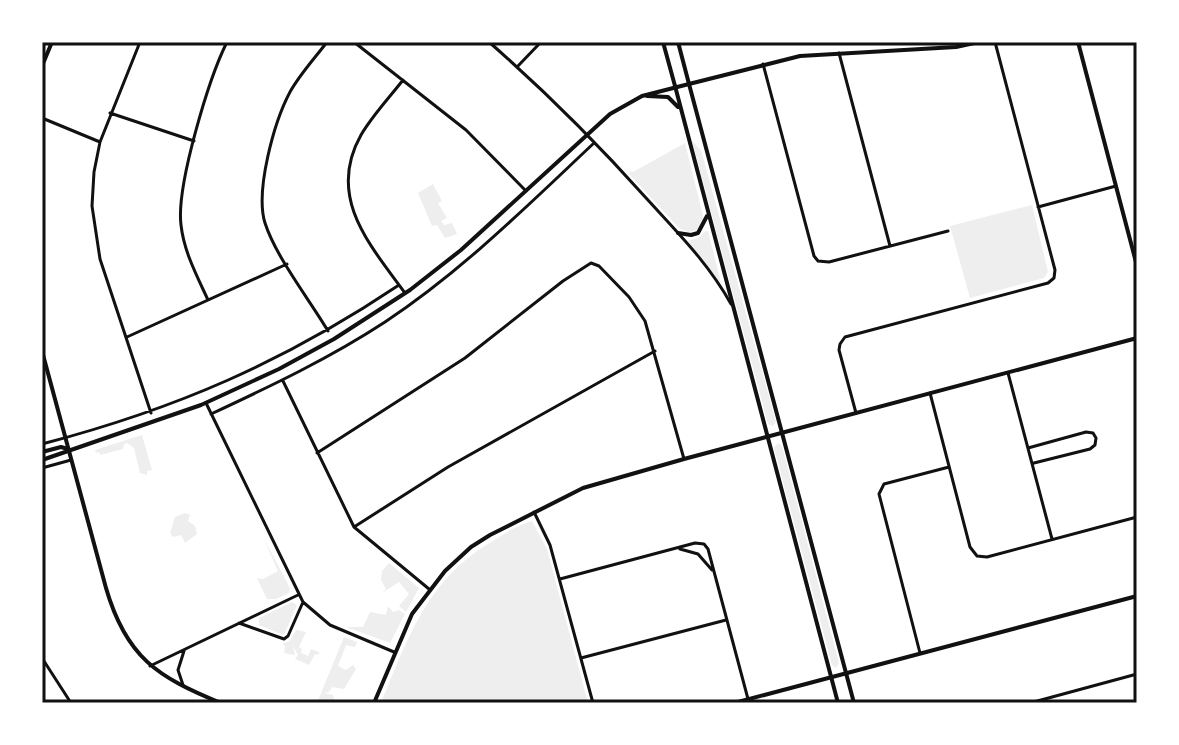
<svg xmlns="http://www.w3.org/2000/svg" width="1179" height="745" viewBox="0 0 1179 745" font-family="Ubuntu,sans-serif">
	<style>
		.green { fill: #eee }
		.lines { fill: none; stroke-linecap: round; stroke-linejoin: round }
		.minor { stroke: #111; stroke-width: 3 }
		.tertiary { stroke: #111; stroke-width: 4 }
		.secondary { stroke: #111; stroke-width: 4 }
		.neatline { fill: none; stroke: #111; stroke-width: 3 }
	</style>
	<rect width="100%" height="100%" fill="#fff"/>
	<path class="green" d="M692,141L701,150L776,422L773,426L768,424Z
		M685,143L704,220L697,230L688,232L679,228L629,174L630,171L633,172Z
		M433,184L442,201L438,203L447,218L441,221L444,225L452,223L457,234L445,238L437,225L432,226L418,193Z
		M1032,205L1048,272L1044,278L970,298L950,226Z
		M706,231H708L721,283L688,241L698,238Z
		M142,435L152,470L147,471V475L140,473L134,448L127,443L124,444L123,449L100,455L99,452L96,453L95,450Z
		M778,443L782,446L839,663L836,668L832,665L774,448Z
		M185,513L190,515L188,521L195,526L197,534L185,543L181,535L173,537L170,533L175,517Z
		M532,521L547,549L588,703H381C408,638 428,578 493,541C505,533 518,525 532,521Z
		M263,537L290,588L289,593L276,599H267L257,578L263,579L278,571Z
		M389,563L419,588L406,612L399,606L409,594L399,582L382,593L386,589L381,580L382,571Z
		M292,602L297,605L284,635L259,625V618Z
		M388,606L393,612L399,610L405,614L390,643L346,627H363L370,612L386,615Z
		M296,630L306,632L299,647L302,649L301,653L308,656L307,659L311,649L319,652L318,655L315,654L309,665L295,659L298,655L293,646L295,655L284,653L285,646L282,644L290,641Z
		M344,637L357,642L355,647L346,645L338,666L346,670L353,665L356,669L344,689L332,687L329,692L324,693L333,695L335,703L325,700L323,703H317Z"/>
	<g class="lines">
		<path class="minor" d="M140,42L100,142L94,172L92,206L100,259L151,413
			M327,42C315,58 300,74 290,92C274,122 255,191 265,223C276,257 309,299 328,331
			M354,42L466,130L526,191
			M489,42C545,91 597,143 647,199C678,233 709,264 731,304
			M839,53L890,246
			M763,64L814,256L818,261L829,262L948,231
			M517,67L541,42
			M403,80C389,98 372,116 361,135C326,197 370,245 405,293
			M110,113L194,141
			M42,118L100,142
			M1038,207L1116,186
			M208,300C197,276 184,252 181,225C176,186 209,78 227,42
			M127,337L287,264
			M1008,373L1052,539
			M283,381L354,527L429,589
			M930,393L970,547L977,556L987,557L1137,517
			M206,403L303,602L330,625L394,652
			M856,413L839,350L840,344L845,337L1048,283L1054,278L1055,270L995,42
			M211,414C271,386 330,358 385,322C462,271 527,206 594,143
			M42,444C176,409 284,362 399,285
			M1028,448L1086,432L1093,433L1096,438L1095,445L1090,449L1034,463
			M317,453L465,358L563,281L591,263L599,266L629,297L645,321L684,459
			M42,468L71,460
			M534,512L550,545L593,703
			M354,527L448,467L655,351
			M680,549L698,554L712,570
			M560,579L695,543L704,544L708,549L748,699
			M239,623L284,639L288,636L303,602
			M920,653L879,494L884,484L949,467
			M42,658L71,703
			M581,658L726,620
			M150,666L298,595
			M183,685L178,670L184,651
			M1030,703L1137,674"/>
		<path class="tertiary" d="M663,42L675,86
			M678,42L689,84L800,56L956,47L979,42
			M1078,42L1137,266
			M42,66L52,42
			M42,351L106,588C126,657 157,677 221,703
			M374,703L412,614L445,571L471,547L490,535L583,488L684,459L1137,338
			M734,703L1137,596"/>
		<path class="secondary" d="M675,86L838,703
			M647,96L668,97L678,107
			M678,233L691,235L698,233L707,216
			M42,452L61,447L68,449
			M42,460L201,405L279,369L334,339L410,290L461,250L610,114L642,96L689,84L854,703"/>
	</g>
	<rect width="1179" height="745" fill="none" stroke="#ffffff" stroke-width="88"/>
	<rect x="44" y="44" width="1091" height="657" class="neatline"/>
</svg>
